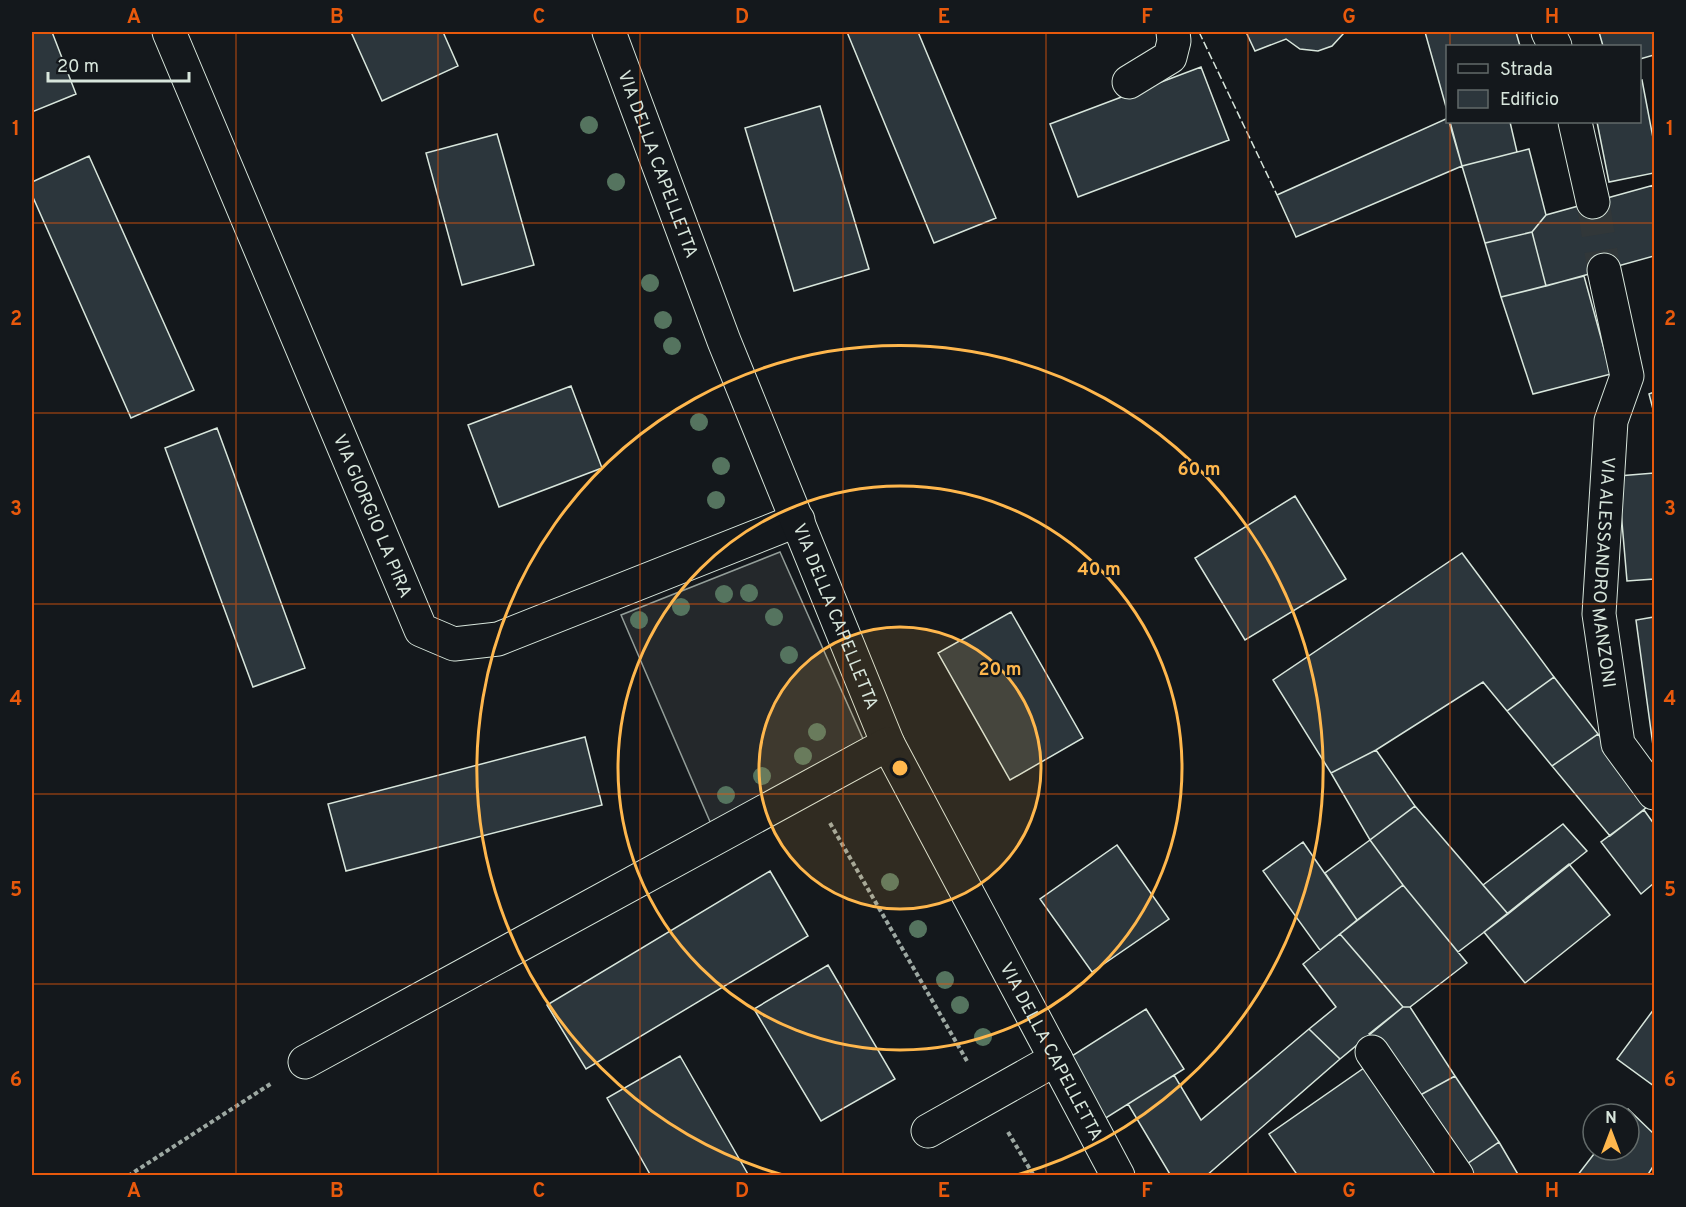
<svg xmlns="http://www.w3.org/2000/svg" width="1686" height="1207" viewBox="0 0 1686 1207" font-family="Overpass,sans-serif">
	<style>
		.parking { fill: #24282b; stroke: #939e99; stroke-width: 1.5 }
		.building { fill: #2c363c; stroke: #d8e6dc; stroke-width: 1.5 }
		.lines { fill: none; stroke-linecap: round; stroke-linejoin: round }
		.minor-tunnel { stroke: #313739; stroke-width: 33; stroke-dasharray: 33 16; stroke-linecap: butt }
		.minor-casing { stroke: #d8e6dc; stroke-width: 35 }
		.path { stroke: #9da8a2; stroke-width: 4; stroke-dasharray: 4.5 3; stroke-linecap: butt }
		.minor { stroke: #14181c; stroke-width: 33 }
		.fence { stroke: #d8e6dc; stroke-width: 1.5; stroke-dasharray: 8 3; stroke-linecap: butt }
		.tree { fill: #55745f }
		.grid { fill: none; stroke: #e8590c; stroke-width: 1.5; stroke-opacity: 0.55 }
		.ring { fill: none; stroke: #ffb74d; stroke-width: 3 }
		.labels { text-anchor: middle; stroke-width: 4.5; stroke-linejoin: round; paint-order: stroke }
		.street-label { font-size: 18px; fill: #d8e6dc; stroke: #14181c }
		.centre { fill: #ffb74d; stroke: #14181c; stroke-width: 3 }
		.ring-label { font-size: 18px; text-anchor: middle; font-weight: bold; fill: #ffb74d; stroke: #14181c; stroke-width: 4.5; stroke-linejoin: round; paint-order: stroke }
		.neatline { fill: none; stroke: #e8590c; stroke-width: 2 }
		.grid-label { font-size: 20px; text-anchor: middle; font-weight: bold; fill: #e8590c }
	</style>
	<rect width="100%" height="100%" fill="#14181c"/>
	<path class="parking" d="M780,552L863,739L711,824L621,615Z"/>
	<path class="building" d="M32,32H52L76,94L32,112Z
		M351,32H443L458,66L382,101Z
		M847,32H918L996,218L934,243Z
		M1246,32H1344V33L1332,46L1318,51L1300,49L1286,39L1255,51Z
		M1425,32H1516L1520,46H1448V114Z
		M1599,32H1654V55L1640,59V46H1603Z
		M1201,67L1229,140L1078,197L1050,124Z
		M1642,80L1654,143V173L1609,182L1597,122H1640V81Z
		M820,106L869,269L794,291L745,128Z
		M1448,118L1462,166L1296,237L1277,195Z
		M1450,122H1510L1517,152L1462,166Z
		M497,134L534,265L462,285L426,153Z
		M1529,149L1546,215L1532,232L1485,243L1462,166Z
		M89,156L194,390L131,418L32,195V182Z
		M1654,185V256L1546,286L1532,232L1546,215Z
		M1532,232L1546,286L1501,297L1485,243Z
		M1584,276L1611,374L1533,394L1501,297Z
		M571,386L602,468L499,507L468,425Z
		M1654,392V413L1649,394Z
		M217,428L305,668L253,687L165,448Z
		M1654,473V579L1627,581L1618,476Z
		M1295,496L1346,579L1245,640L1195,558Z
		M1462,553L1554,677L1507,711L1483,682L1376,750L1331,773L1273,680Z
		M1011,612L1083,738L1010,780L938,653Z
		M1654,617V753L1636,620Z
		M1554,677L1598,734L1552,766L1507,711Z
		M1598,734L1652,803L1610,836L1552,766Z
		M585,737L602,805L346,871L328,804Z
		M1376,750L1415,806L1370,840L1331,773Z
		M1415,806L1508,914L1458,952L1403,885L1370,840Z
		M1644,810L1654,824V883L1641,894L1601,842Z
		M1563,824L1587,851L1508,914L1483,885Z
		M1370,840L1403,885L1357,920L1325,873Z
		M1303,842L1357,920L1320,950L1263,871Z
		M1117,845L1169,919L1092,972L1040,899Z
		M1569,864L1610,915L1525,983L1484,932Z
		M770,871L808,936L586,1069L547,1005Z
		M1403,885L1467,963L1410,1007H1403L1340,934Z
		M1340,934L1403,1007L1340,1059L1309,1029L1336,1007L1303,964Z
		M828,965L895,1079L821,1121L754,1009Z
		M1403,1007H1410L1455,1076L1413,1099L1369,1034Z
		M1146,1009L1184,1069L1101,1121L1064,1061Z
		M1654,1009V1086L1617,1059Z
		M1309,1029L1340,1059L1206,1176H1171L1128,1104L1174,1075L1201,1120Z
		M680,1056L749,1176H651L607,1098Z
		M1364,1068L1439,1176H1298L1269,1134Z
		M1455,1076L1499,1142L1461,1168L1413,1099Z
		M1628,1109L1654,1134V1165L1647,1176H1577L1597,1150H1629V1114H1624Z
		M1499,1142L1519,1176H1465L1461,1168Z"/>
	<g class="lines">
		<path class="minor-tunnel" d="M1593,202L1604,270"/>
		<g class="minor-casing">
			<g id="minor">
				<path id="s1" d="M169,32L421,630L454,644L498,639L798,520"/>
				<path id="s2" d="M609,32L724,341L888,744L1118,1176"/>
				<path d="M1548,32L1555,46"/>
				<path d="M1129,82L1170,57L1174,41L1173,32"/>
				<path d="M1575,122L1593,202"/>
				<path id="s3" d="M1604,270L1627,376L1611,421L1599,614L1618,744L1654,793"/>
				<path d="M1372,1052L1457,1176"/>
				<path d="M305,1062L888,744"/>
				<path d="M928,1131L1056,1059"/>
			</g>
		</g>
		<path class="path" d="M830,823L967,1061
			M1008,1132L1034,1176
			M128,1176L272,1083"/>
		<use href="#minor" class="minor"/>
		<path class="fence" d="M1199,32L1277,195"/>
	</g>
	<g class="tree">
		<circle cx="589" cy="125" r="9"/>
		<circle cx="616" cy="182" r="9"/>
		<circle cx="650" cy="283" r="9"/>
		<circle cx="663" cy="320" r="9"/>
		<circle cx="672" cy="346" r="9"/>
		<circle cx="699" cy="422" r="9"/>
		<circle cx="721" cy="466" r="9"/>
		<circle cx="716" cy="500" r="9"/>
		<circle cx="749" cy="593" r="9"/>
		<circle cx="724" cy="594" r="9"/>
		<circle cx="681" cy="607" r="9"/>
		<circle cx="774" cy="617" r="9"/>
		<circle cx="639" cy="620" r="9"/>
		<circle cx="789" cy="655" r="9"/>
		<circle cx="817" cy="732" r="9"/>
		<circle cx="803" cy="756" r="9"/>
		<circle cx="762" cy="776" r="9"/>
		<circle cx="726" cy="795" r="9"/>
		<circle cx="890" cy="882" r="9"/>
		<circle cx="918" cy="929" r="9"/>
		<circle cx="945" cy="980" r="9"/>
		<circle cx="960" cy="1005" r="9"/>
		<circle cx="983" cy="1037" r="9"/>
	</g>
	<path class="grid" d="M236,32V1176M438,32V1176M640,32V1176M843,32V1176M1046,32V1176M1248,32V1176M1450,32V46M1450,122V1176M32,223H1654M32,413H1654M32,604H1654M32,794H1654M32,984H1654"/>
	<circle cx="900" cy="768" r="141" fill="#ffb74d" fill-opacity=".12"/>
	<g class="ring">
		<circle cx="900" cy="768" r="141"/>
		<circle cx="900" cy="768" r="282"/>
		<path d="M783 1175A423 423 0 1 1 1017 1175"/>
	</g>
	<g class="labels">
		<g class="street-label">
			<text dy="6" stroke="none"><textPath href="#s2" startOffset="141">VIA DELLA CAPELLETTA</textPath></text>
			<text dy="6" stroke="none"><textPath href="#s1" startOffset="525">VIA GIORGIO LA PIRA</textPath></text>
			<text dy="6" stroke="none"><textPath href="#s3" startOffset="308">VIA ALESSANDRO MANZONI</textPath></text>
			<text dy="6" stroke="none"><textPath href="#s2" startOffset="627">VIA DELLA CAPELLETTA</textPath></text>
			<text dy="6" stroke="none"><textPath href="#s2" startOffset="1113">VIA DELLA CAPELLETTA</textPath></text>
		</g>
	</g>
	<circle cx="900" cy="768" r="9" class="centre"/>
	<g class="ring-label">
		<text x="1199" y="475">60 m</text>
		<text x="1099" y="575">40 m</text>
		<text x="1000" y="675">20 m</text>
	</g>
	<rect width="1686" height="1207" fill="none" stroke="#14181c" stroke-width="66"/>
	<rect x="1446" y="45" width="195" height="78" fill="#14181c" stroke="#626a69" stroke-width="1.5"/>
	<rect x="1458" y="64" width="30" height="9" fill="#14181c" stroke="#626a69" stroke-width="1.5"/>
	<text x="1500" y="75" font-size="18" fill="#d8e6dc">Strada</text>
	<rect x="1458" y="90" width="30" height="18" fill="#2c363c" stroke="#626a69" stroke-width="1.5"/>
	<text x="1500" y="105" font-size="18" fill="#d8e6dc">Edificio</text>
	<g transform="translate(1611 1132)"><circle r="28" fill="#14181c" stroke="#626a69" stroke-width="1.5"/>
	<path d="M0-4.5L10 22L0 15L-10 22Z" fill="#ffb74d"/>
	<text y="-9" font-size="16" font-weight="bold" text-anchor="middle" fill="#d8e6dc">N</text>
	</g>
	<path d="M48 72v9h141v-9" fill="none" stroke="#d8e6dc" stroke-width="3"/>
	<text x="57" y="72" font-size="18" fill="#d8e6dc" stroke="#14181c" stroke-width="4.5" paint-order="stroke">20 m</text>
	<rect x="33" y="33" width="1620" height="1141" class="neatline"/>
	<g class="grid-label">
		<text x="134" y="23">A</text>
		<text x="337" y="23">B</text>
		<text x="539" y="23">C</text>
		<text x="742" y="23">D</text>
		<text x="944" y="23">E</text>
		<text x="1147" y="23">F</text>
		<text x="1349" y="23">G</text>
		<text x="1552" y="23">H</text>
		<text x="16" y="135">1</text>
		<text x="1670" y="135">1</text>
		<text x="16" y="325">2</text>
		<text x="1670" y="325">2</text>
		<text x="16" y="515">3</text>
		<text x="1670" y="515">3</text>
		<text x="16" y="705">4</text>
		<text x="1670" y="705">4</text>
		<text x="16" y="896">5</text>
		<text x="1670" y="896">5</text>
		<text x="16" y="1086">6</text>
		<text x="1670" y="1086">6</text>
		<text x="134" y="1197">A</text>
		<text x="337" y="1197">B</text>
		<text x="539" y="1197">C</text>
		<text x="742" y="1197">D</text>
		<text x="944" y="1197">E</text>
		<text x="1147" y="1197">F</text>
		<text x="1349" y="1197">G</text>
		<text x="1552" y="1197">H</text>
	</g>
</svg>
